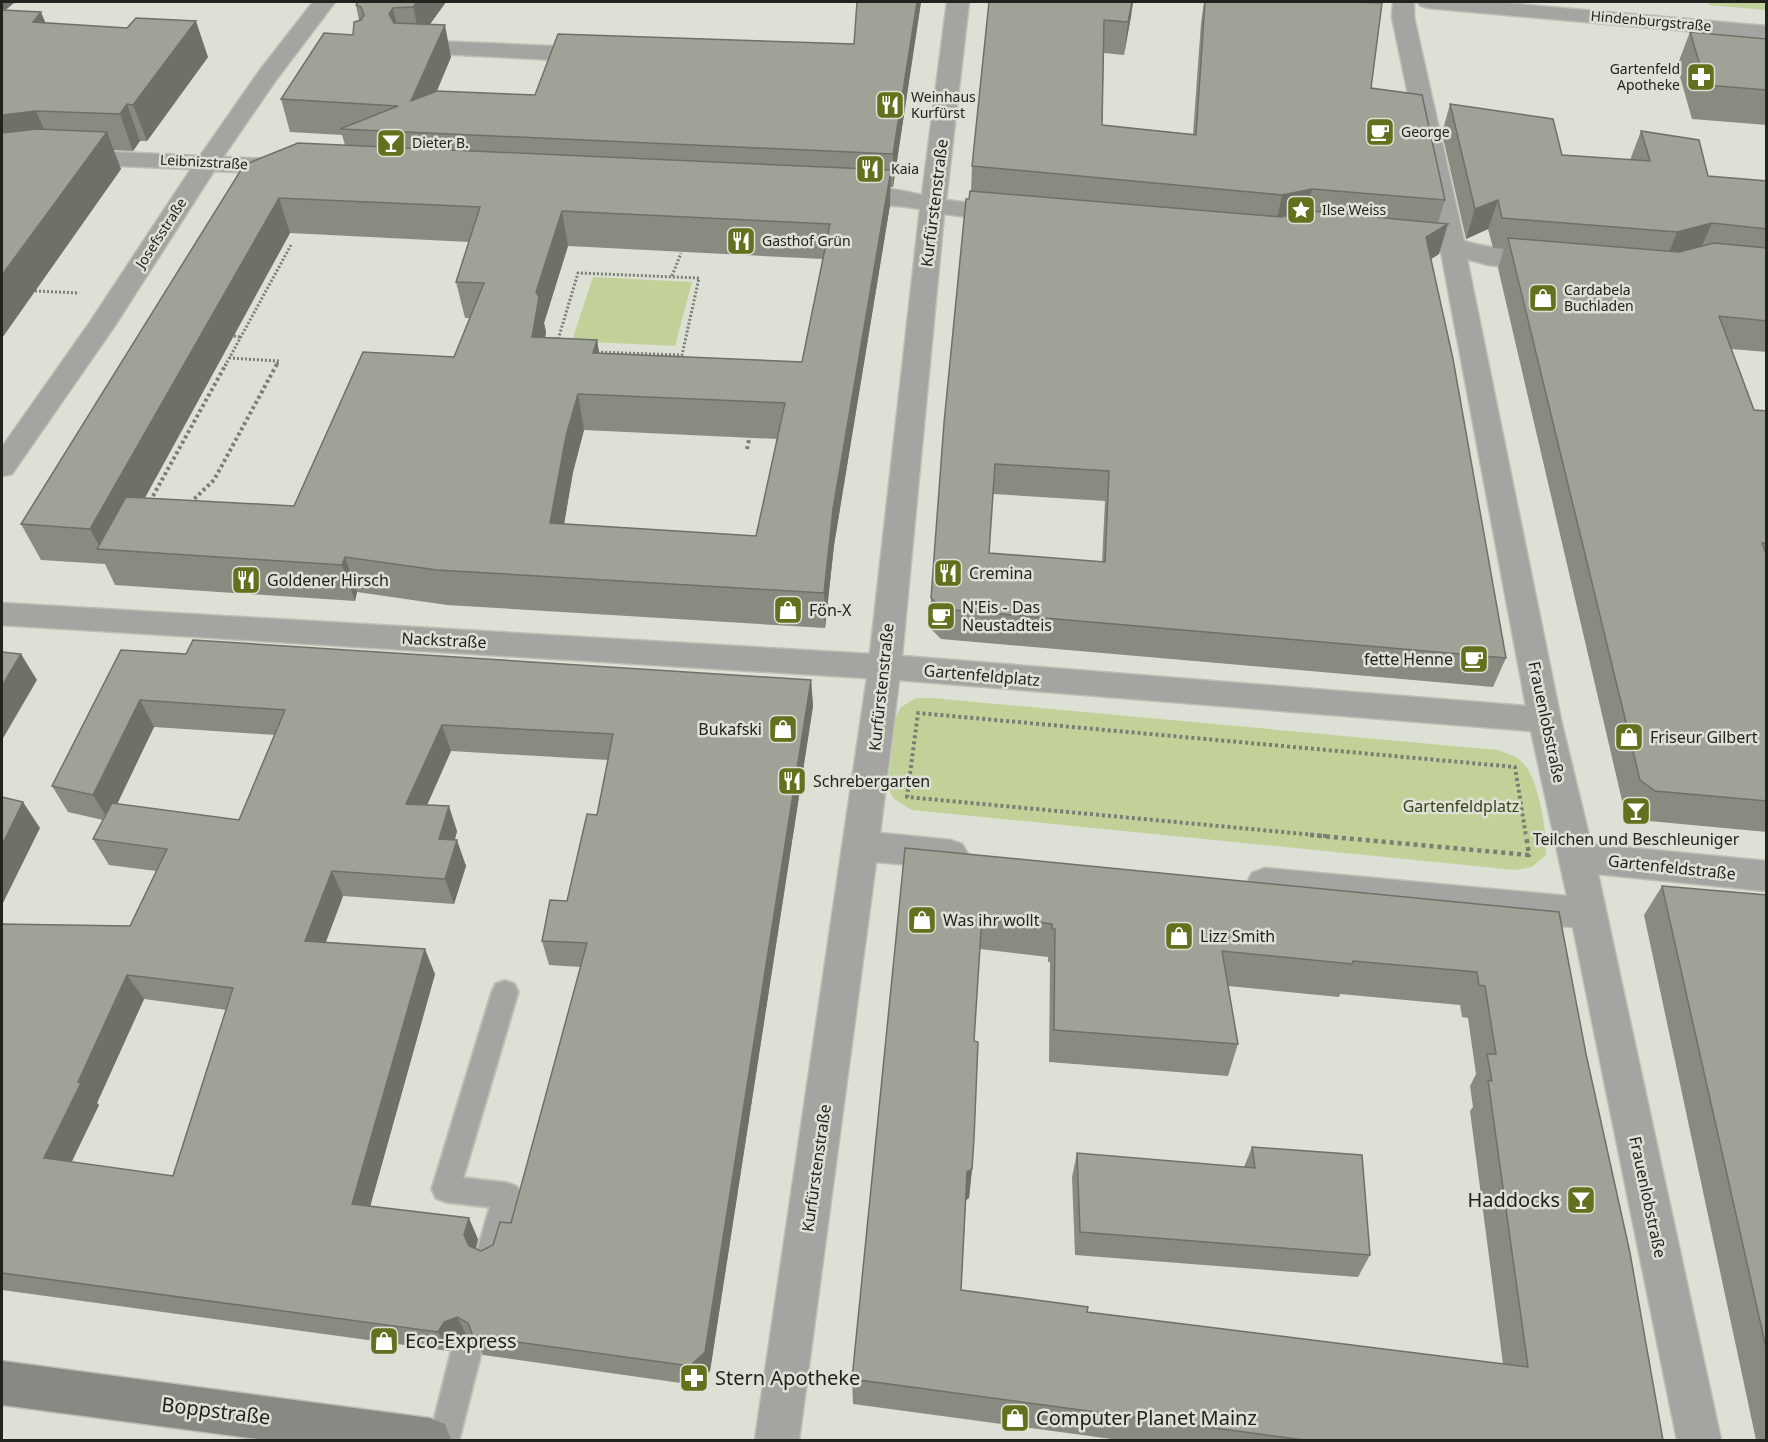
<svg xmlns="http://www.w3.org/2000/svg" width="1768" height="1442" viewBox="0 0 1768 1442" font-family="'Noto Sans',sans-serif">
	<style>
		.green { fill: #c2d197 }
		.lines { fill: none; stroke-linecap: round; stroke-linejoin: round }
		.lane-casing { stroke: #bbbeb3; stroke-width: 4 }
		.street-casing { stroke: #bbbeb3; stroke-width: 3 }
		.secondary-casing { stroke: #bbbeb3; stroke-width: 3 }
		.path-far2 { stroke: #7c7e76; stroke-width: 3; stroke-dasharray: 2 2; stroke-linecap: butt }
		.path-far1 { stroke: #7c7e76; stroke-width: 4; stroke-dasharray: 3 3; stroke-linecap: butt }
		.path { stroke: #7c7e76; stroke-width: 4.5; stroke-dasharray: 4 4; stroke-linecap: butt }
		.lane { fill: #a4a5a0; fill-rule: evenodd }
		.street { fill: #a4a5a0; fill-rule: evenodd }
		.secondary { fill: #878982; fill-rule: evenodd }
		.wall { fill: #898b81; fill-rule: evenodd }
		.shaded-wall { fill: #6f7169 }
		.building { fill: #9fa296; stroke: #6f7169; stroke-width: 1.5; fill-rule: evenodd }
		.labels { text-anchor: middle; stroke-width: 5; stroke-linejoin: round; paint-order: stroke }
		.far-street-label { font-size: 14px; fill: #22231f; stroke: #dde0d4 }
		.far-poi-label { font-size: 14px; fill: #22231f; stroke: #dde0d4; text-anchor: start }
		.street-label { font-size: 16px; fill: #22231f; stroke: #dde0d4 }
		.poi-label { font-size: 16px; fill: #22231f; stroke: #dde0d4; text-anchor: start }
		.park-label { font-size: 16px; fill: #39421a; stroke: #dde0d4 }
		.near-poi-label { font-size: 20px; fill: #22231f; stroke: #dde0d4; text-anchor: start }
		.near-street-label { font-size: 20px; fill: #22231f; stroke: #dde0d4 }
	</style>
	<rect width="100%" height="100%" fill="#dde0d4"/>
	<path class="green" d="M1708,2H1766V10L1709,5Z
		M593,277L692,282L675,346L572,341Z
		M916,698H931L1497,750C1506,753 1515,755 1522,762C1539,778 1547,833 1546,855L1532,867L1515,870L912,810L894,799L888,788L895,719L901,707Z"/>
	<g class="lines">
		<g class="lane-casing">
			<path id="lane" d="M505,981L514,984L518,992L463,1178L507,1183L517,1187L521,1196L500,1265L490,1269L480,1265L476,1255L490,1207L446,1202L436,1198L432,1189L492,992L496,984Z
				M466,1338L476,1343L481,1353L459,1440H429L451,1353L456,1343Z"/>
		</g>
		<g class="street-casing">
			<path id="street" d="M313,2H335L276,80L223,157L291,160L299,162L303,167L299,172L291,174L214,171L114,327L12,474L2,476V447L90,322L191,169L52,163L2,169V155L52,149L200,156L260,70Z
				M947,2H969L946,200L1009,208L1018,210L1021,215L1018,220L1009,222L944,214L902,656L1526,706L1441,252L1388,246L1384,241L1388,236L1397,233L1438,237L1392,17L1393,2H1414V17L1464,241C1496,251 1523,249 1554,257L1558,262L1554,267L1545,270L1488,265L1467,259L1561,720L1591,844L1766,861V891L1598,874L1721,1440H1677L1573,927L1265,898L1252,893L1247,883L1252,873L1265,868L1567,896L1531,731L899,680L880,833L950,840L962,844L968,854L962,864L950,868L876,862L799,1440H755L867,678L2,625V603L870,654L920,209C892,203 864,207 837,200L834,195L837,190C864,183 896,189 922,195Z
				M1417,2H1494L1766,26V38L1428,8L1421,6Z
				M409,40L596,48L604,50L607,55L604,60L596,62L401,52L398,47L401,42Z"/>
		</g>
		<g class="secondary-casing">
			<path id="secondary" d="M2,1361L429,1418L445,1424L451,1440H266L2,1405Z"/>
		</g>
		<path class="path-far2" d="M672,276L681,253
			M35,291L79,293
			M234,336L240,337
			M557,343L578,273L699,278L682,355L594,352
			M229,358L279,361L276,366
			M225,366L291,245"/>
		<path class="path-far1" d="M747,449L750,435
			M153,496L226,364
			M190,503L214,480L277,364
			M1326,836L907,797L918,713L1515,767L1526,836"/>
		<path class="path" d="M1310,835L1529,855L1526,835"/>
		<use href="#lane" class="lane"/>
		<use href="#street" class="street"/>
		<use href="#secondary" class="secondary"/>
	</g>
	<path class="wall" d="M2,2H15L5,10L46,23L208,57L147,141H140L133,151L113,150L121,169L2,338Z
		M358,2H446L430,24L451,57L437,91L535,95L854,44L857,2H921L893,187H890V205L834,545L825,628L447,605L357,592L355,601L115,585L105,564L41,560L21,524L244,165L345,145L342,135L290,132L281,99L353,35L359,20L356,5ZM290,233L469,242L456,282L465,318H470L454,357L294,506L145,498ZM568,246L823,259L802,362L599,353L597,340L545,337L546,332L544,323ZM584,430L777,439L756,536L564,524L573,472Z
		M989,2H1133L1124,55L1104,53L1102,125L1193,134L1201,23L1204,2L1371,88L1445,200L1438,223L1439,254L1431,259L1506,658L1493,687L941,639L930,628L931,598L969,199L971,191L972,166ZM993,494L1105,501L1102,562L989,553Z
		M1690,32L1767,39V125L1692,119L1677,66Z
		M1450,104L1562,155L1630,160L1641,131L1708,176L1767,181V352L1731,349L1754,410L1767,411V832L1638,820L1624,809L1498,268L1504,249L1493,248L1488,229L1466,239L1442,133Z
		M186,654L811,680L813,706L710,1371L695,1385L483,1355L475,1340L467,1336L455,1341L449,1351L2,1290V924L130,926L156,871L109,865L93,839L103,820L68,812L52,786ZM154,727L275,735L239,820L117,804ZM451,751L608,760L597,815L567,901L542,941L549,965L581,967L511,1223L493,1245L481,1251L476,1249L478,1239L370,1206L435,974L326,942L343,896L454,904L466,866L455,840L457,831L427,805ZM144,999L227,1010L173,1176L71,1162L99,1105L97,1103Z
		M905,848L1559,912L1586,1054L1663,1440H1119L853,1404L852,1379ZM980,949L1048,957V962H1050L1049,1062L1228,1076L1238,1044L1228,986L1339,997L1340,994L1460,1005L1462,1017L1468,1018L1476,1074L1470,1086L1473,1107L1470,1111L1503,1364L1087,1312L961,1290L966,1200L969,1198L972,1169L974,1041Z
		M1662,886L1767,895V1440H1756L1644,915Z
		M1252,1147L1370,1255L1358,1277L1075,1255L1072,1177L1077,1153L1244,1167Z"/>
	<path class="shaded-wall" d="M2,2H15L2,13Z
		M417,2H446L420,38L413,7Z
		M917,2H921L893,187V154Z
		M1132,2H1133L1131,17L1124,55L1128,22Z
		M393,8L400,40L389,14Z
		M41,12L56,48L33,22Z
		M196,21L208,57L147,141L133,105Z
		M445,25L451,57L419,133L411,101Z
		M127,104L140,141L133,151L120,114Z
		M36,111L52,147L2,153V115Z
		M107,132L121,169L2,338V275Z
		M891,170L890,205L834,545L825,628L824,593L833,509Z
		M1312,189L1304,223L1275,229L1282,195Z
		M279,198L290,233L116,550L101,549L90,529Z
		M1498,200L1488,229L1466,239L1475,209Z
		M562,211L568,246L544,323L546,332L540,372L532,337L536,292Z
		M1712,223L1699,253L1665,262L1677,232Z
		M1448,224L1439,254L1417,268L1426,237Z
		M597,340L603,376L593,353Z
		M578,394L584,430L573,472L558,559L550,523L566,436Z
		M345,557L357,592L355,601L342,565Z
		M21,654L37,680L2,740V686Z
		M811,680L813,706L710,1371L695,1385L690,1366Z
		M140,700L154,727L109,821L93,795Z
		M442,725L451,751L416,830L406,804Z
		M23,802L40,828L2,905V845Z
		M449,806L457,831L448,865L439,839Z
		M457,840L466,866L454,904L445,879Z
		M332,871L343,896L317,965L305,941Z
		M425,949L435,974L365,1225L352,1204Z
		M127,975L144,999L97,1103L99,1105L63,1180L44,1158Z
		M972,1169L969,1198L965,1201L967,1172Z
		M469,1218L478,1239L474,1256L464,1235Z
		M457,1317L467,1336L455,1341L449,1351L438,1332L444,1322Z"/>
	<path class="building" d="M358,2H417L413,7L393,8L389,14L394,23L445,25L411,101L437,91L535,95L558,34L854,44L857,2H917L893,154L340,129L398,106L281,99L324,33L353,35L354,22L361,20L364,15L361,7L356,5Z
		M989,2H1132L1128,22L1104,20L1102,125L1196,135L1205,2H1357L1382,3L1371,88L1422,95L1445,200L1312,189L1282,195L972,166Z
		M2,10L41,12L33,22L127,28L136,18L196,21L133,105L127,104L120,114L36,111L2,115Z
		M1690,32L1767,39V90L1706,85Z
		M1450,104L1553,119L1562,155L1650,161L1641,131L1699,140L1708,176L1767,181V229L1712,223L1677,232L1502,218L1498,200L1475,209Z
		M37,129L107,132L2,275V133Z
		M298,143L891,170L833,509L824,593L437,570L345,557L342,565L97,549L126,497L294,506L363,352L454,357L484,283L456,282L480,207L279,198L90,529L21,524L244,165ZM562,211L830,224L802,362L593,353L597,340L532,337L539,297L536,292ZM578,394L785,403L756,536L550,523L566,436Z
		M970,191L1281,217L1311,211L1448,224L1426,237L1453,359L1506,658L942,609L931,598L944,423L966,199H969ZM995,464L1109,471L1105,562L989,553Z
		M1508,238L1679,252L1714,243L1767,248V321L1719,316L1754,410L1767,411V543H1762L1767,556V801L1655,791L1640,780Z
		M193,640L811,680L705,1352L690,1366L473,1336L468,1323L457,1317L444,1322L438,1332L2,1273V924L130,926L167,849L93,839L112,803L239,820L285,710L140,700L93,795L52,786L121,650L186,654ZM442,725L613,734L597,815L587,814L567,901L550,900L542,941L587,943L511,1223L500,1222L493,1245L481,1251L469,1246L464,1235L469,1218L352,1204L425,949L305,941L332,871L445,879L457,840L439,839L449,806L406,804ZM127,975L233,988L173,1176L44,1158L81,1083L78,1082Z
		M2,652L21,654L2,686Z
		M2,797L23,802L2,845Z
		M905,848L1559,912L1586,1054L1630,1253L1663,1440H1304L852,1379ZM982,915L1052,924V929H1055L1054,1030L1238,1044L1222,951L1352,964L1353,961L1477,972L1479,985L1485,986L1496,1054H1487L1492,1081L1488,1080L1528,1367L1087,1312L1088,1307L961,1290L967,1172L972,1169L974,1138L978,1042L974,1041Z
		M1662,886L1767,895V1352Z
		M1252,1147L1362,1155L1370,1255L1080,1232L1077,1153L1255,1168Z"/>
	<defs>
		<g id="pharmacy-square" transform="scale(1.5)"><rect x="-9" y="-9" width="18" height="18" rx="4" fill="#62711e" stroke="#dde0d4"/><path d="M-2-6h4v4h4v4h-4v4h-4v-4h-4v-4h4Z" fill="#fff"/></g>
		<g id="restaurant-square" transform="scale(1.5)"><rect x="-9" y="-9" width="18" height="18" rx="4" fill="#62711e" stroke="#dde0d4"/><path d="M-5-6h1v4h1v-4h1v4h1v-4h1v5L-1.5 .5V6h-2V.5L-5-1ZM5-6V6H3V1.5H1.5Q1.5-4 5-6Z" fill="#fff"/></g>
		<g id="cafe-square" transform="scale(1.5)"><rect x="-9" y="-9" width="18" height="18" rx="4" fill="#62711e" stroke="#dde0d4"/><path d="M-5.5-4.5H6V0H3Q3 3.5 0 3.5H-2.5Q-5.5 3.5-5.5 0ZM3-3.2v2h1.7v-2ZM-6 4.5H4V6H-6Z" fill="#fff"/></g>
		<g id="bar-square" transform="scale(1.5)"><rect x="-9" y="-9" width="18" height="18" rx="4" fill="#62711e" stroke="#dde0d4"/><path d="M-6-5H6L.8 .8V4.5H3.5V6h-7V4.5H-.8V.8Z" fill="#fff"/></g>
		<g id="sight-square" transform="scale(1.5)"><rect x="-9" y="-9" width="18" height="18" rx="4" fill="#62711e" stroke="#dde0d4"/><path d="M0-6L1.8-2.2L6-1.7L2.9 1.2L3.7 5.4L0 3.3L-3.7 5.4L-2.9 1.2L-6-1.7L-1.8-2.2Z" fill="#fff"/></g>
		<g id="shop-square" transform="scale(1.5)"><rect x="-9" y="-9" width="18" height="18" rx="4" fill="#62711e" stroke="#dde0d4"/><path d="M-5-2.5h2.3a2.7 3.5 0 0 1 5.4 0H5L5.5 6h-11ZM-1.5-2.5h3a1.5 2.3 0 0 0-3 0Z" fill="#fff"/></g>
	</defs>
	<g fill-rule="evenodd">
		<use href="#pharmacy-square" x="1701" y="77"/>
		<use href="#restaurant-square" x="890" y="105"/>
		<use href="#cafe-square" x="1380" y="132"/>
		<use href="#bar-square" x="391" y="143"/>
		<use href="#restaurant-square" x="870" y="169"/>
		<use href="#sight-square" x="1301" y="210"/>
		<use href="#restaurant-square" x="741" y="241"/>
		<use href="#shop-square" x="1543" y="298"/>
		<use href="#restaurant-square" x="948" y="573"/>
		<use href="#restaurant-square" x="246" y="580"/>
		<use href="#shop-square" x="788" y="610"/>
		<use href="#cafe-square" x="941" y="616"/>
		<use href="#cafe-square" x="1474" y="659"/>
		<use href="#shop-square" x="783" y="729"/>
		<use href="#shop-square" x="1629" y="737"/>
		<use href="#restaurant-square" x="792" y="781"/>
		<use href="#bar-square" x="1636" y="811"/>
		<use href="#shop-square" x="922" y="920"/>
		<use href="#shop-square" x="1179" y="936"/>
		<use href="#bar-square" x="1581" y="1200"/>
		<use href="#shop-square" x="384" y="1341"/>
		<use href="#pharmacy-square" x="694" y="1378"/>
		<use href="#shop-square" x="1015" y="1418"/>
	</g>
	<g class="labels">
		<g class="far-street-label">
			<text transform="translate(1651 21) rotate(5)" y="5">Hindenburgstraße</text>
			<text transform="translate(204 162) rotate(3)" y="5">Leibnizstraße</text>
			<text transform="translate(161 233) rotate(-57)" y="5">Josefsstraße</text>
		</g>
		<g class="far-poi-label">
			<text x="1680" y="74" text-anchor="end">Gartenfeld<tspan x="1680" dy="16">Apotheke</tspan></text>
			<text x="911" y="102">Weinhaus<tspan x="911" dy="16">Kurfürst</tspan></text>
			<text x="1401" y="137">George</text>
			<text x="412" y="148">Dieter B.</text>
			<text x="891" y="174">Kaia</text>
			<text x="1322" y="215">Ilse Weiss</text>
			<text x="762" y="246">Gasthof Grün</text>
			<text x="1564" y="295">Cardabela<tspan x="1564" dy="16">Buchladen</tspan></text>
		</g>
		<g class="street-label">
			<text transform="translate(934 203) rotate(-83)" y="6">Kurfürstenstraße</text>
			<text transform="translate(444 640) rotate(3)" y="6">Nackstraße</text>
			<text transform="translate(982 675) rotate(5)" y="6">Gartenfeldplatz</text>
			<text transform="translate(881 687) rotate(-84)" y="6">Kurfürstenstraße</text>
			<text transform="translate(1547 722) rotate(78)" y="6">Frauenlobstraße</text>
			<text transform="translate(1672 867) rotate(6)" y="6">Gartenfeldstraße</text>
			<text transform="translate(816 1168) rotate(-82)" y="6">Kurfürstenstraße</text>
			<text transform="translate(1648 1197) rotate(78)" y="6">Frauenlobstraße</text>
		</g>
		<g class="poi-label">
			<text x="969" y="579">Cremina</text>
			<text x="267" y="586">Goldener Hirsch</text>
			<text x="962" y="613">N'Eis - Das<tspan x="962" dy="18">Neustadteis</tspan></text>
			<text x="809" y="616">Fön-X</text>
			<text x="1453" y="665" text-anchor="end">fette Henne</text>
			<text x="762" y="735" text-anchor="end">Bukafski</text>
			<text x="1650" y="743">Friseur Gilbert</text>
			<text x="813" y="787">Schrebergarten</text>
			<text x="1636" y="845" text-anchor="middle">Teilchen und Beschleuniger</text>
			<text x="943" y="926">Was ihr wollt</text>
			<text x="1200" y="942">Lizz Smith</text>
		</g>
		<g class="park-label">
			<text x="1461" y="812">Gartenfeldplatz</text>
		</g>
		<g class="near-poi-label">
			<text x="1560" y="1207" text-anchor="end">Haddocks</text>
			<text x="405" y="1348">Eco-Express</text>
			<text x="715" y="1385">Stern Apotheke</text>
			<text x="1036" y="1425">Computer Planet Mainz</text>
		</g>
		<g class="near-street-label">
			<text transform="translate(216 1411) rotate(7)" y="7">Boppstraße</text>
		</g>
	</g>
	<rect width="1768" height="1442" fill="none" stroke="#22231f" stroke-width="6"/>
</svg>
